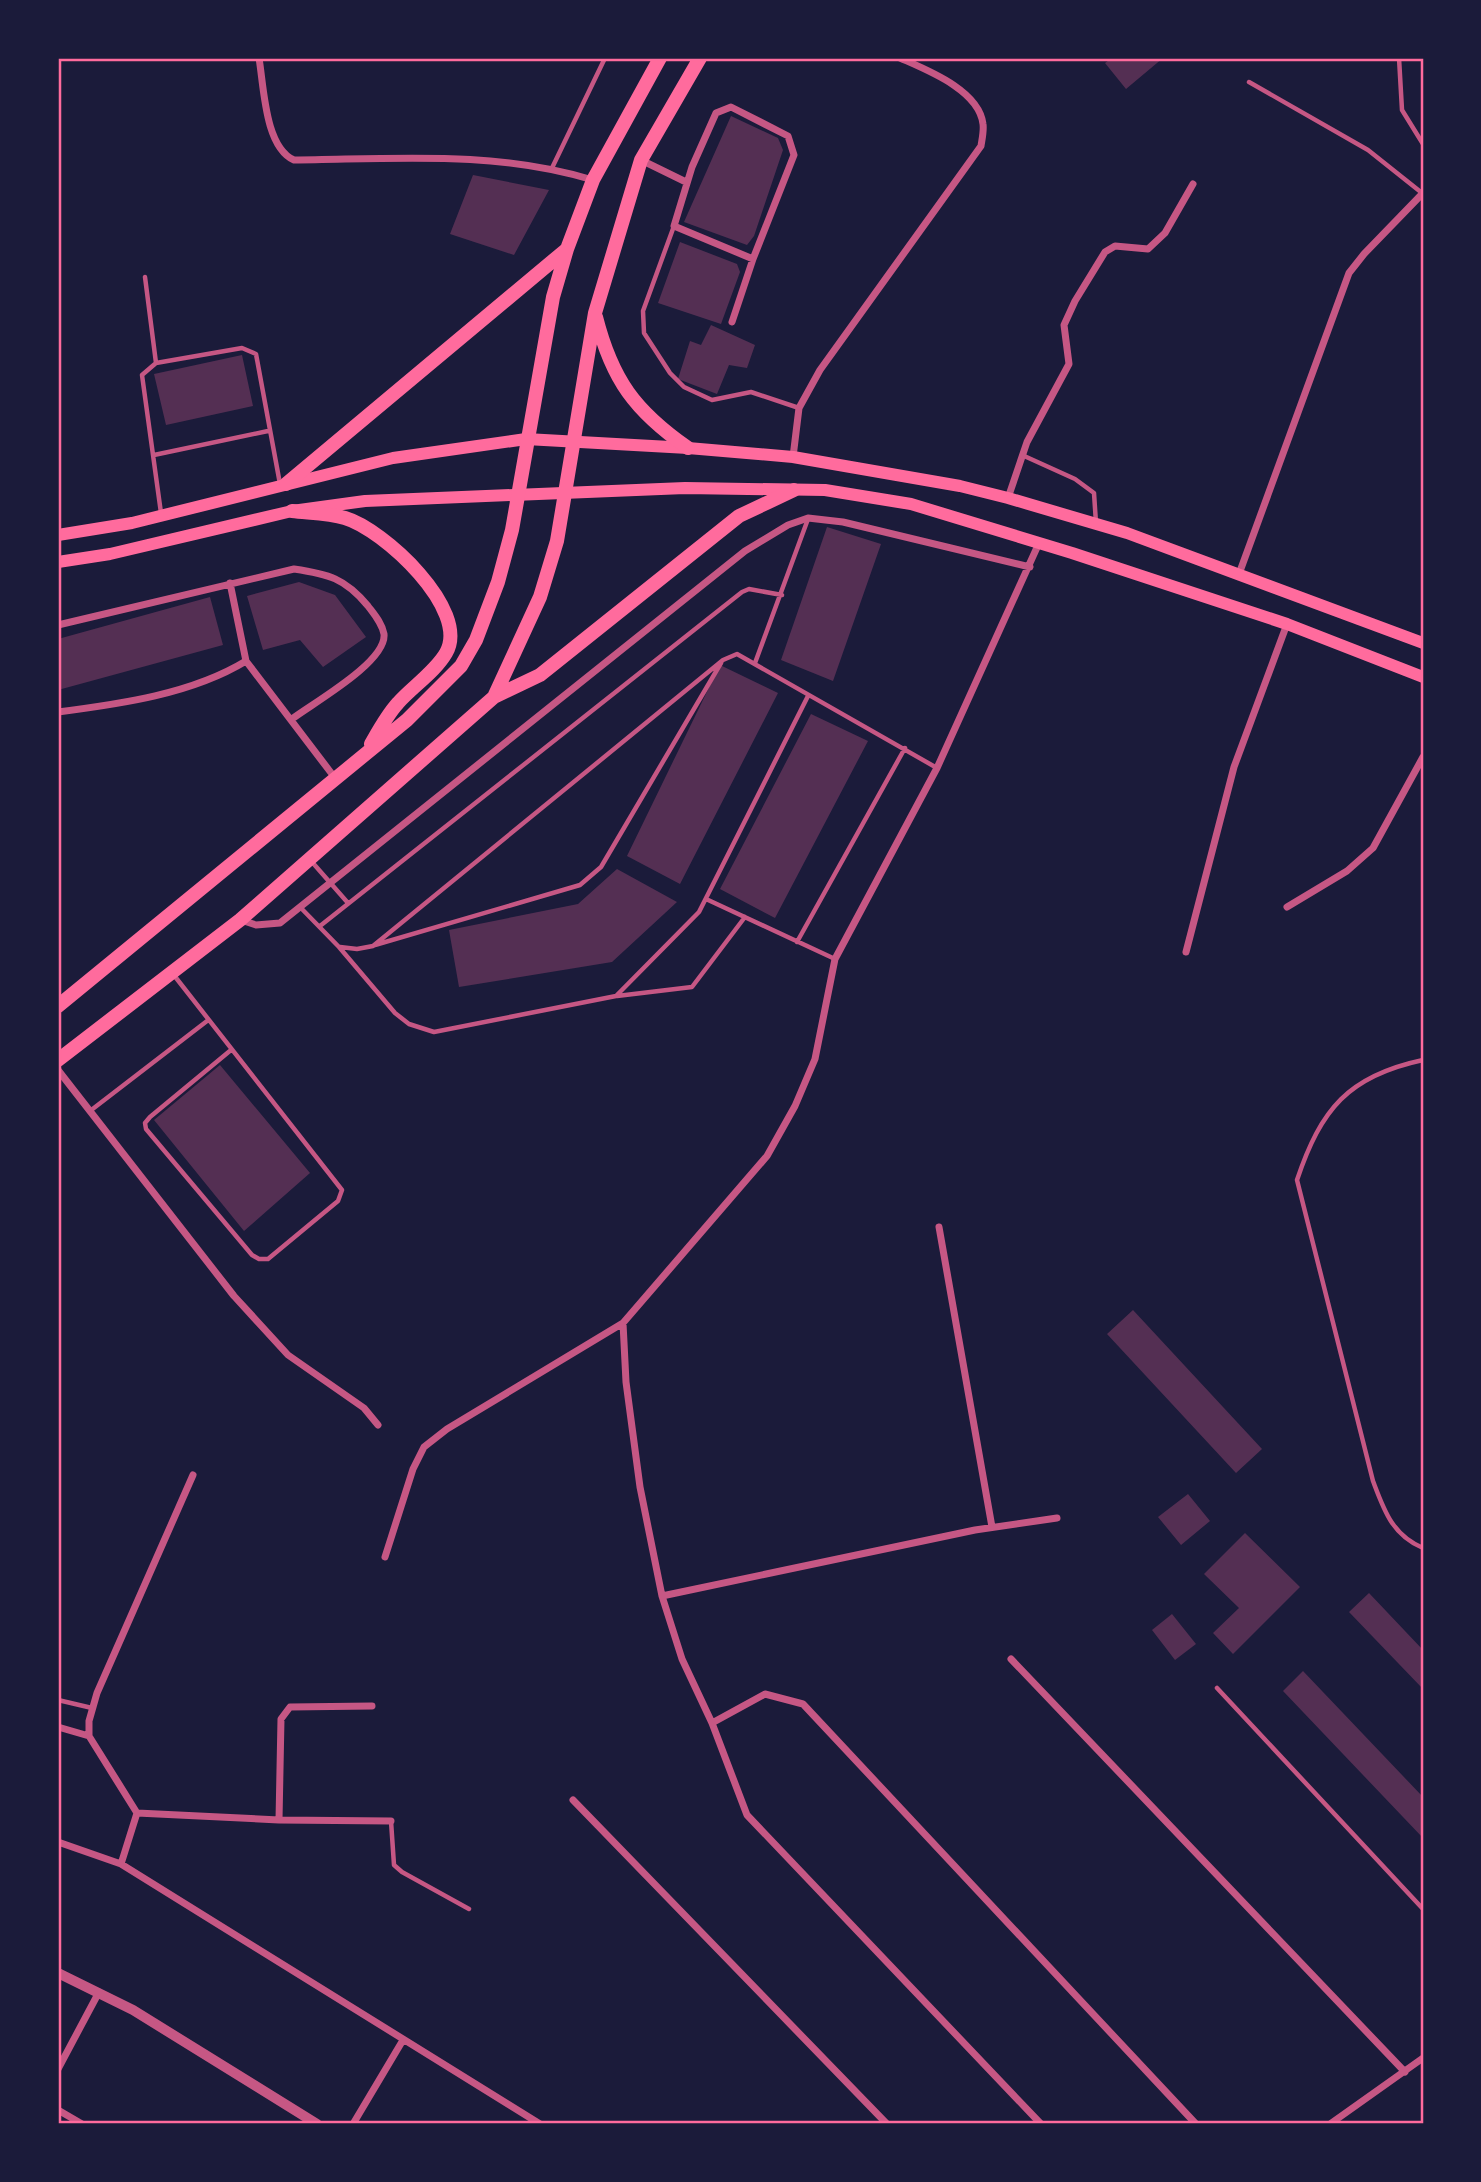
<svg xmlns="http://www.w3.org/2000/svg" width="1481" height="2182" viewBox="0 0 1481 2182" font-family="'PT Sans',sans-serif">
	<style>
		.building { fill: #542f53 }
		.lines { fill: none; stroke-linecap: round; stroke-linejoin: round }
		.service { stroke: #c65784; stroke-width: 4.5 }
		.minor { stroke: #c65784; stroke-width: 7 }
		.tertiary { stroke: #c65784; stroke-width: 10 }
		.secondary { stroke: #ff6b9d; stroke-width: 12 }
		.primary { stroke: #ff6b9d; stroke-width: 14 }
		.neatline { fill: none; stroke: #ff6b9d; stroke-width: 2.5 }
	</style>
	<rect width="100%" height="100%" fill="#1b1b3a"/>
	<path class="building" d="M1112,58H1163L1126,89L1105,63Z
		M731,116L778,138L783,150L754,236L747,245L684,222Z
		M473,175L549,190L514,255L450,234Z
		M680,242L737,264L740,272L721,324L658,303Z
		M711,325L755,345L747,368L729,365L717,394L678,379L690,341L701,345Z
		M242,355L253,406L166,425L154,374Z
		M827,527L881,544L833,681L781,660Z
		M299,582L335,595L366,637L323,667L300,640L263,650L247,596Z
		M210,597L223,645L58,690V639Z
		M720,665L778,693L680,884L627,856Z
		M811,714L868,741L775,918L720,889Z
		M617,869L677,902L612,962L459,987L449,930L578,904Z
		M220,1065L310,1173L244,1231L154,1120Z
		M1133,1310L1262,1449L1236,1473L1107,1334Z
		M1188,1494L1210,1521L1181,1545L1158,1517Z
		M1245,1533L1300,1587L1233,1654L1213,1633L1239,1608L1204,1574Z
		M1369,1593L1423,1650V1689L1349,1612Z
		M1172,1614L1196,1644L1175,1660L1152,1630Z
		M1303,1671L1423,1797V1838L1283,1691Z"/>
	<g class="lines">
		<path class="service" d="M1399,58L1402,110L1423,144
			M1249,82L1368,150L1422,193
			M552,168L605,58
			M674,226L643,311L644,333L670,373L684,387L712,400L751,392L799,408
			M145,277L156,363
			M154,455L268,431
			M1022,455L1075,479L1094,493L1096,523
			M161,513L142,375L156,363L242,348L256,354L280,484
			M755,663L808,519
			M312,862L348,903
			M706,899L835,959
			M300,907L339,947L395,1013L409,1024L434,1032L616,996L699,912L808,696
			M320,926L742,592L749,589L782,595
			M797,942L905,748
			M375,945L580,885L601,867L721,663
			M340,947L357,949L373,946L723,660L737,654L937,768
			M173,974L342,1190L338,1201L268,1259H259L252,1255L146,1129L145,1123L150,1117L231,1050
			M617,996L692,987L745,917
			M1423,1060C1348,1076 1321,1109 1297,1180L1373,1481C1384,1510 1392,1535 1423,1548
			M90,1111L207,1021
			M1217,1688L1423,1909
			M58,1700L92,1708
			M391,1821L394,1865L402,1872L469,1909"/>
		<path class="minor" d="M259,58C264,88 265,147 294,160C394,159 496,150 593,180
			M641,160L686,182
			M732,322L753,259L794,155L788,136L731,107L716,113L692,167L674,226L753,259
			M793,457L799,408L820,370L981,146C982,139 984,131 983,124C979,90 927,70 900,58
			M1008,498L1027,442L1069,364L1064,325L1075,301L1105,252L1115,246L1148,249L1165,233L1193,184
			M1239,574L1349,273L1364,254L1423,193
			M230,583L246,661L335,778
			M58,625L294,569C328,574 345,578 368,606C374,614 382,623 384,634C387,662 313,703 292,719
			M58,712C120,704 192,694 246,661
			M1287,907L1347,871L1373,848L1423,757
			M241,920L256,925L280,923L745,551L788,525L808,518L843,522L1030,567
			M1186,952L1234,767L1287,624
			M58,1070L234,1296L288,1355L364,1408L378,1425
			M939,1227L992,1527
			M623,1323L626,1382L640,1487L662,1596L682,1659L712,1723L747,1815L1041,2124
			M385,1557L413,1469L424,1447L447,1429L623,1323L767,1156L795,1106L815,1059L835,959L937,768L1039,543
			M662,1596L975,1530L1057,1518
			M1011,1659L1405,2072
			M712,1723L765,1694L803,1704L1196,2124
			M58,1727L89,1736
			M573,1800L887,2124
			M137,1813L279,1820L391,1821
			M279,1820L281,1719L290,1707L372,1706
			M58,1842L121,1864L540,2124
			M121,1864L137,1813L89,1736V1721L97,1693L193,1475
			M58,2069L99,1992
			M58,2110L82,2124
			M353,2124L403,2040
			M1330,2124L1423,2058"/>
		<path class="tertiary" d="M58,1973L133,2010L317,2124"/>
		<path class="secondary" d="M58,535L132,523L393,458L526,439L688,448L793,457L960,486L1008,498L1127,533L1423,643
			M58,562L110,554L292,511L365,501L685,488L825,490L911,504L1072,553L1287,624L1423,677"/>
		<path class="primary" d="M596,317C612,380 635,411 688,448
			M286,484L567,249
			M292,511C309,513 329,513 345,518C383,529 471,610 446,653C435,672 412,687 398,703C387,715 379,730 371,744
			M494,697L540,675L739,516L794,490
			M58,1006L407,720L461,666L476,640L498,582L512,530L553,297L567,249L593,180L660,58
			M58,1060L240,920L494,697L540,597L557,541L595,313L641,160L700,58"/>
	</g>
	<rect width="1481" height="2182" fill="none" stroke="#1b1b3a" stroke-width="119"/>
	<rect x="60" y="60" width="1362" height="2062" class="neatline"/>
</svg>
